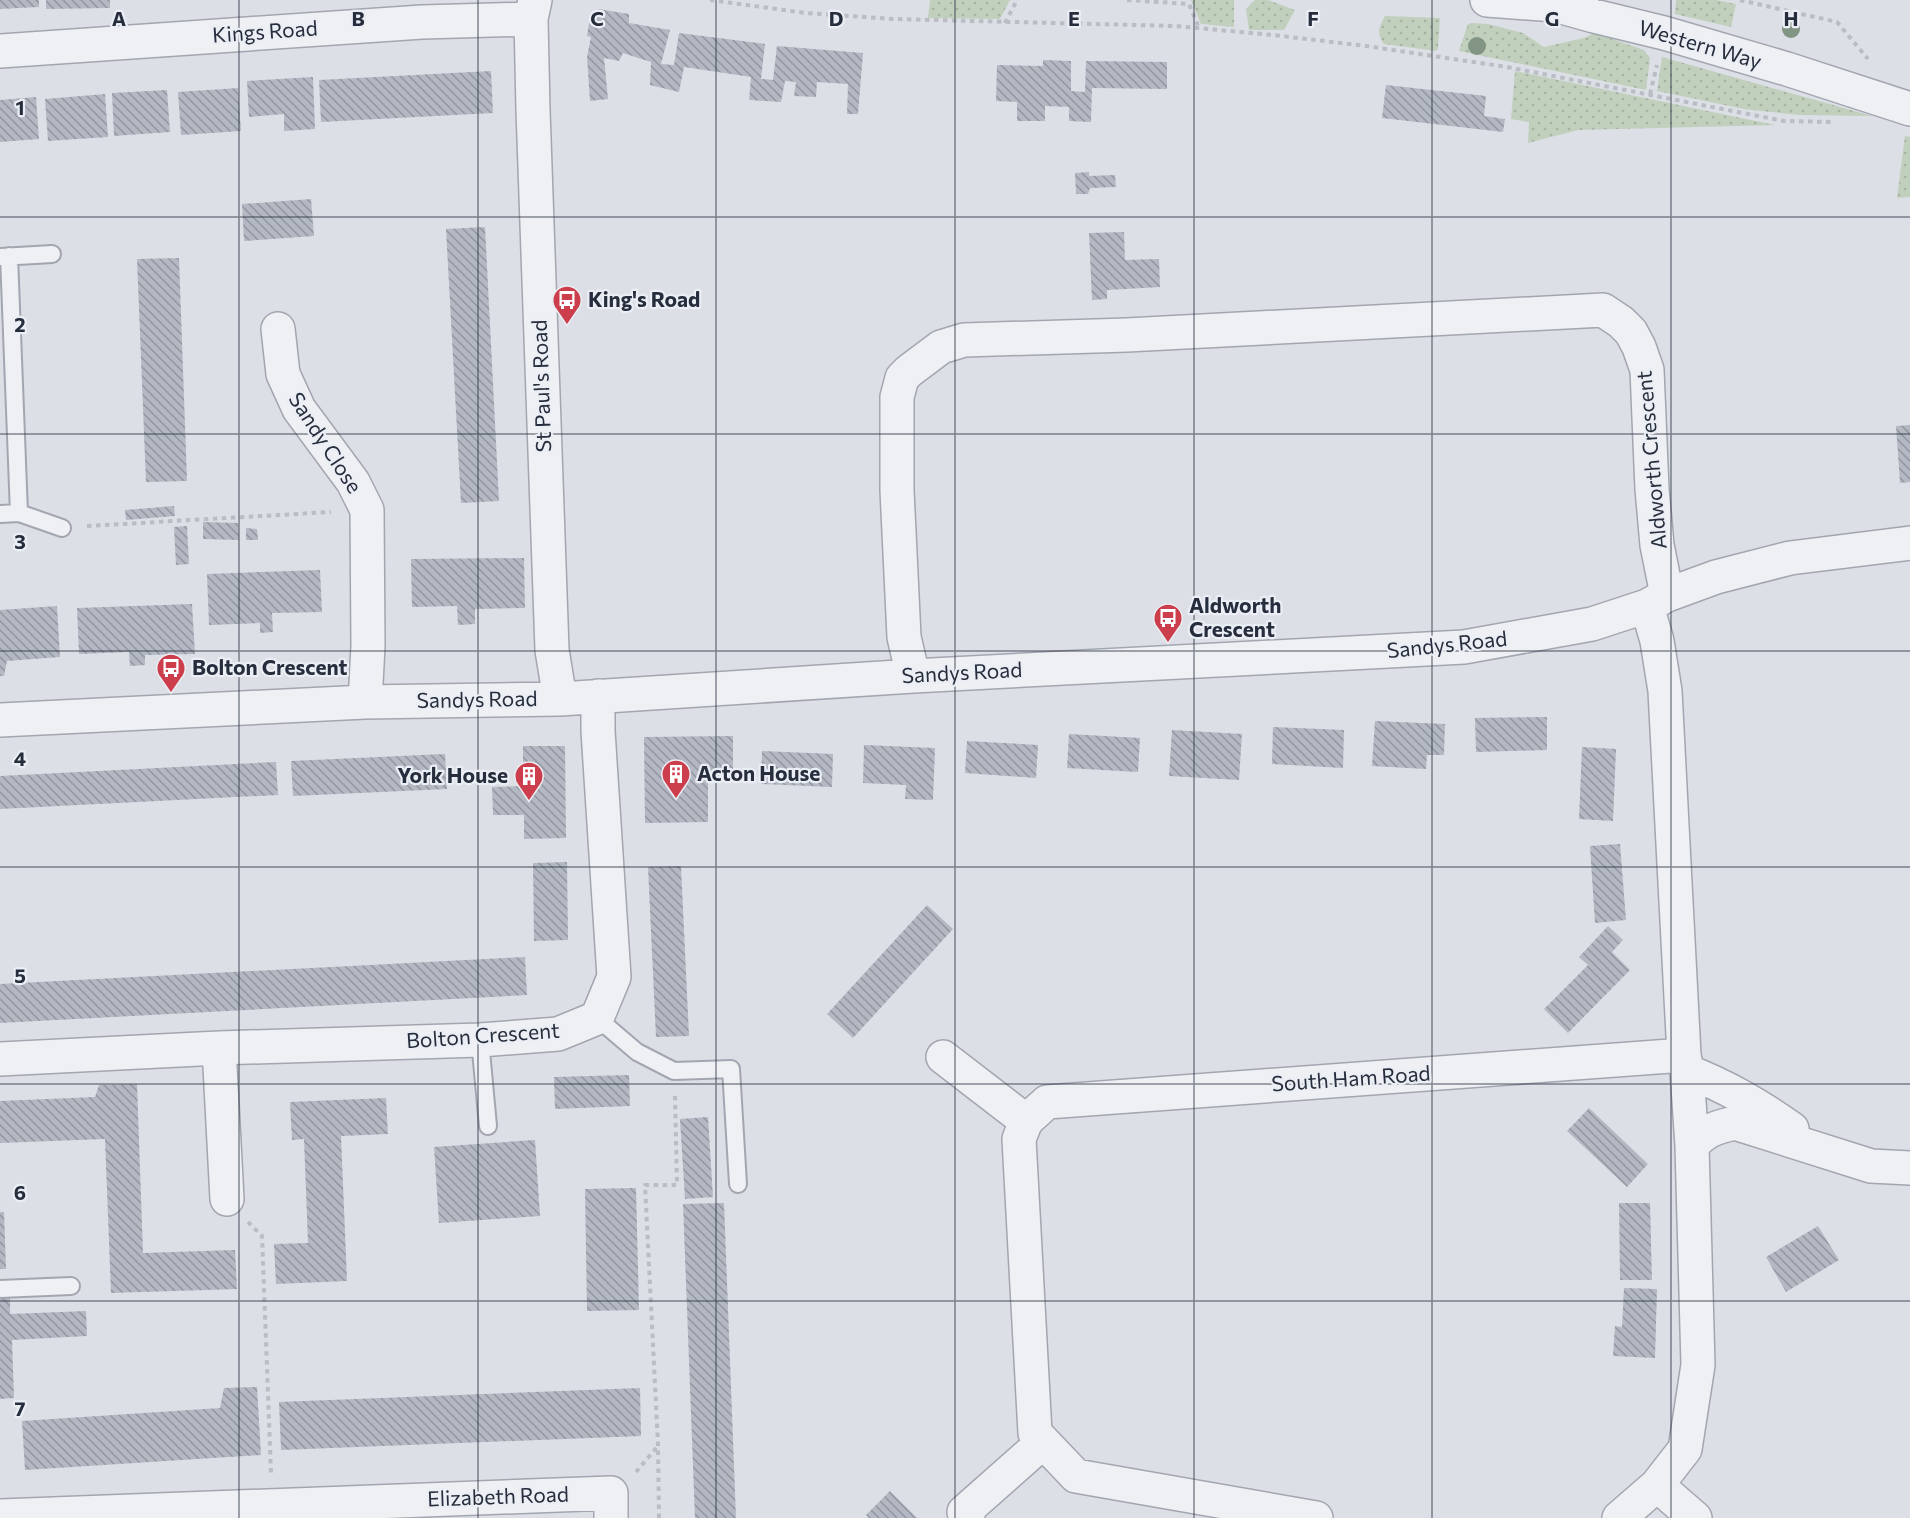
<svg xmlns="http://www.w3.org/2000/svg" width="1910" height="1518" viewBox="0 0 1910 1518" font-family="Commissioner,sans-serif">
	<style>
		.green { fill: url(#green-dots) }
		.building { fill: url(#building-back-hatch) }
		.lines { fill: none; stroke-linecap: round; stroke-linejoin: round }
		.service-casing { stroke: #a2a6b0; stroke-width: 20 }
		.minor-casing { stroke: #a2a6b0; stroke-width: 36 }
		.tertiary-casing { stroke: #a2a6b0; stroke-width: 36 }
		.path { stroke: #babdc4; stroke-width: 4; stroke-dasharray: 4.5 4.5; stroke-linecap: butt }
		.service { stroke: #eef0f4; stroke-width: 16 }
		.minor { stroke: #eef0f4; stroke-width: 33 }
		.tertiary { stroke: #eef0f4; stroke-width: 33 }
		.tree { fill: #829584 }
		.grid { fill: none; stroke: #262d3c; stroke-width: 1.5; stroke-opacity: 0.55 }
		.labels { text-anchor: middle; stroke-width: 4.5; stroke-linejoin: round; paint-order: stroke }
		.street-label { font-size: 21px; fill: #262d3c; stroke: #ebeef4 }
		.poi-label { font-size: 21px; font-weight: bold; fill: #262d3c; stroke: #ebeef4; text-anchor: start }
		.grid-label { font-size: 20px; text-anchor: middle; font-weight: bold; fill: #262d3c; stroke: #ebeef4; stroke-width: 4.5; stroke-linejoin: round; paint-order: stroke }
	</style>
	<defs>
		<pattern id="green-dots" width="8" height="8" patternUnits="userSpaceOnUse" patternTransform="scale(1.5)"><rect width="8" height="8" fill="#c1d0bd"/><path d="M2 2h.1M6 6h.1" fill="none" stroke="#a6b3a3" stroke-width="1.8" stroke-linecap="round"/></pattern>
		<pattern id="building-back-hatch" width="6" height="6" patternUnits="userSpaceOnUse" patternTransform="scale(1.5)"><rect width="6" height="6" fill="#b3b8c3"/><path d="M-1 5l2 2M0 0l6 6M5-1l2 2" fill="none" stroke="#9196a0"/></pattern>
	</defs>
	<rect width="100%" height="100%" fill="#dcdfe6"/>
	<path class="green" d="M930,0H1010L1000,19L928,18Z
		M1191,0H1234V27L1201,24Z
		M1255,0H1268L1295,10L1284,30H1249L1246,9Z
		M1676,0H1716L1736,4L1731,27L1675,14Z
		M1385,16L1440,18L1438,48L1436,51L1384,44C1376,34 1379,27 1385,16Z
		M1471,23L1488,24L1523,33L1544,47L1584,38L1595,33L1644,50L1650,58L1646,90L1459,51L1468,24Z
		M1662,57L1872,116L1799,115L1744,109L1657,91Z
		M1515,71L1775,125H1776L1578,130L1528,143L1529,122L1511,119Z
		M1905,136L1910,137V197L1897,198Z"/>
	<path class="building" d="M0,0H39V7L0,9Z
		M46,0H110V8L46,9Z
		M598,9L629,14V23L670,30L661,64L674,65L679,33L765,44L761,79L773,80L777,46L863,53L858,114H847L848,84L817,82L816,97L794,96L796,82L785,81L781,102L749,100L751,77L684,67L679,92L650,85L651,62L623,53L619,61L604,58L608,99L590,101L587,57L591,37L587,36L589,23L594,24Z
		M1043,60L1071,61V91L1085,92L1086,61L1167,62V89L1092,88L1091,122L1069,121V107L1045,106V121H1017V102L996,101L997,65L1043,66Z
		M491,71L493,113L321,122L319,80Z
		M313,77L315,129L284,131V114L249,117L247,81Z
		M1386,85L1486,96L1484,116L1505,119L1503,132L1382,118Z
		M238,88L241,131L181,135L178,92Z
		M167,90L170,132L114,136L112,93Z
		M105,94L108,137L48,141L45,99Z
		M36,97L39,139L0,142V100Z
		M1089,172V176L1115,175L1116,187L1090,188L1088,194H1076L1075,173Z
		M311,199L314,236L244,241L242,204Z
		M485,227L499,501L461,503L446,229Z
		M1124,232L1125,260L1159,259L1160,287L1107,290V299L1092,300L1089,233Z
		M179,258L187,481L146,482L137,259Z
		M1910,425V482L1900,483L1896,426Z
		M174,506L175,516L126,520L125,510Z
		M203,522L238,523L239,540L203,539Z
		M187,526L189,564L176,565L174,527Z
		M246,528L257,529L258,540H246Z
		M524,558L525,608L475,609V624L458,625L457,606L412,607L411,559Z
		M320,570L322,612L272,613L273,632L260,633V623L209,625L207,574Z
		M192,604L195,654L145,655V665L130,666L129,652L79,654L77,608Z
		M57,606L60,657L7,661L4,676H0V610Z
		M1547,717V750L1476,752L1475,718Z
		M1375,721L1445,724L1444,755H1427L1426,769L1372,766Z
		M1273,727L1344,730L1343,768L1272,764Z
		M1172,730L1242,734L1239,780L1169,776Z
		M1069,734L1140,738L1138,772L1067,768Z
		M733,736V775L708,776V822L645,823L644,737Z
		M967,741L1038,745L1036,778L965,773Z
		M864,745L935,748L933,800L905,799L906,785L863,783Z
		M523,746H565L566,838L524,839V815H493L492,787L523,786Z
		M1582,747L1616,749L1613,821L1579,819Z
		M762,751L833,754L832,787L761,784Z
		M445,754L447,789L293,796L291,761Z
		M276,762L278,795L0,809V776Z
		M1620,844L1626,920L1595,923L1590,846Z
		M567,862L568,940L534,941L533,863Z
		M681,866L689,1036L656,1037L648,867Z
		M927,905L953,929L853,1038L827,1014Z
		M1608,926L1623,940L1612,952L1630,970L1568,1033L1544,1009L1588,965L1579,957Z
		M525,957L527,995L0,1023V984Z
		M629,1075L630,1106L555,1109L554,1077Z
		M137,1084L143,1253L235,1250L237,1289L111,1293L105,1139L0,1143V1101L95,1097L99,1085Z
		M386,1098L388,1134L341,1136L347,1281L276,1284L274,1244L308,1243L304,1139L292,1140L290,1102Z
		M1589,1108L1648,1164L1627,1187L1567,1131Z
		M708,1117L713,1197L685,1199L680,1119Z
		M535,1140L540,1216L439,1223L434,1147Z
		M636,1188L639,1310L587,1311L585,1189Z
		M724,1203L736,1518H695L683,1204Z
		M1619,1203H1650L1652,1280H1620Z
		M0,1212H4L6,1269H0Z
		M1818,1226L1839,1260L1786,1292L1766,1257Z
		M1624,1288L1657,1289L1655,1358L1613,1356L1615,1326L1622,1327Z
		M0,1296H10V1314L86,1311L87,1336L12,1340L14,1398L0,1399Z
		M257,1387L261,1455L25,1470L22,1421L220,1408L224,1388Z
		M640,1388L641,1436L281,1450L279,1402Z
		M890,1491L917,1518H869L866,1515Z"/>
	<g class="lines">
		<g class="service-casing">
			<path id="service" d="M9,256L19,513
				M0,257L52,254
				M0,514L19,513L62,528
				M597,1018L637,1052L674,1071L731,1069L738,1184
				M480,1040L488,1126
				M0,1289L71,1286"/>
		</g>
		<g class="minor-casing">
			<path id="minor" d="M535,0L531,19L533,110L552,650L560,699
				M0,51L422,22L531,19
				M278,329L283,374L299,409L353,482L367,510L368,646L365,702
				M913,676L904,637L897,490V397L902,378L909,371L941,347L964,340L1127,335L1603,310L1621,322L1631,332L1639,347L1647,370L1652,489L1657,545L1667,595
				M0,720L365,702L560,699L913,676L1464,647L1592,624L1647,606L1667,595L1716,577L1790,558L1910,543
				M219,1048L227,1199
				M943,1057L1026,1121
				M0,1059L219,1048L480,1040L558,1034L597,1018L614,977L598,731V696
				M1687,1071C1727,1087 1757,1104 1792,1129
				M1692,1146C1704,1131 1716,1127 1735,1123L1871,1166L1910,1168
				M1657,1485L1695,1518
				M0,1516L611,1493V1518
				M968,1518L964,1512L1042,1443
				M1316,1518L1076,1476L1035,1433L1019,1139L1026,1121L1047,1102L1684,1055
				M1619,1518L1657,1485L1685,1449L1698,1365L1692,1146L1687,1071L1684,1055L1665,691L1657,641L1647,606"/>
		</g>
		<g class="tertiary-casing">
			<path id="tertiary" d="M1487,0L1555,5L1594,16L1664,33L1787,69L1910,109"/>
		</g>
		<path class="path" d="M710,0L806,13L893,19L1176,26L1273,35L1366,46L1507,67L1784,121L1835,122
			M1127,0L1189,4L1199,28
			M1740,0L1837,22L1868,59
			M1005,23L1017,0
			M1650,94L1657,65
			M87,526L331,512
			M248,1222L262,1236L271,1473
			M636,1472L658,1446
			M659,1518L658,1445L645,1185H677L675,1095"/>
		<use href="#service" class="service"/>
		<use href="#minor" class="minor"/>
		<use href="#tertiary" class="tertiary"/>
	</g>
	<g class="tree">
		<circle cx="1791" cy="29" r="9"/>
		<circle cx="1477" cy="46" r="9"/>
	</g>
	<path class="grid" d="M239,0V1518M478,0V1518M716,0V1518M955,0V1518M1194,0V1518M1432,0V1518M1671,0V1518M0,217H1910M0,434H1910M0,651H1910M0,867H1910M0,1084H1910M0,1301H1910"/>
	<defs>
		<g id="bus-pin" transform="scale(1.5)"><path d="M0 17L-7.5 6A9.5 9.5 0 1 1 7.5 6Z" fill="#cd3e4d" stroke="#ebeef4"/><path d="M-5-6H5V4H4V6H2V4H-2V6H-4V4H-5ZM-3.5-4V0h7V-4ZM-3.5 1.2v1.5H-2V1.2ZM2 1.2v1.5H3.5V1.2Z" fill="#fff"/></g>
		<g id="building-pin" transform="scale(1.5)"><path d="M0 17L-7.5 6A9.5 9.5 0 1 1 7.5 6Z" fill="#cd3e4d" stroke="#ebeef4"/><path d="M-4-6H4V6H1V3H-1V6H-4ZM-2.5-4.3h1.7v1.8h-1.7ZM.8-4.3h1.7v1.8H.8ZM-2.5-1h1.7V.8h-1.7ZM.8-1h1.7V.8H.8Z" fill="#fff"/></g>
	</defs>
	<g fill-rule="evenodd">
		<use href="#bus-pin" x="567" y="300"/>
		<use href="#bus-pin" x="1168" y="618"/>
		<use href="#bus-pin" x="171" y="668"/>
		<use href="#building-pin" x="676" y="774"/>
		<use href="#building-pin" x="529" y="776"/>
	</g>
	<g class="labels">
		<g class="street-label">
			<text transform="translate(265 32) rotate(-4)" y="7">Kings Road</text>
			<text transform="translate(1700 45) rotate(16)" y="7">Western Way</text>
			<text transform="translate(542 386) rotate(-92)" y="7">St Paul's Road</text>
			<text transform="translate(325 443) rotate(57)" y="7">Sandy Close</text>
			<text transform="translate(1652 460) rotate(-95)" y="7">Aldworth Crescent</text>
			<text transform="translate(1447 645) rotate(-6)" y="7">Sandys Road</text>
			<text transform="translate(962 673) rotate(-3)" y="7">Sandys Road</text>
			<text transform="translate(477 700) rotate(-1)" y="7">Sandys Road</text>
			<text transform="translate(483 1036) rotate(-4)" y="7">Bolton Crescent</text>
			<text transform="translate(1351 1079) rotate(-4)" y="7">South Ham Road</text>
			<text transform="translate(498 1497) rotate(-2)" y="7">Elizabeth Road</text>
		</g>
		<g class="poi-label">
			<text x="588" y="307">King's Road</text>
			<text x="1189" y="613">Aldworth<tspan x="1189" dy="24">Crescent</tspan></text>
			<text x="192" y="675">Bolton Crescent</text>
			<text x="697" y="781">Acton House</text>
			<text x="508" y="783" text-anchor="end">York House</text>
		</g>
	</g>
	<g class="grid-label">
		<text x="119" y="26">A</text>
		<text x="358" y="26">B</text>
		<text x="597" y="26">C</text>
		<text x="836" y="26">D</text>
		<text x="1074" y="26">E</text>
		<text x="1313" y="26">F</text>
		<text x="1552" y="26">G</text>
		<text x="1791" y="26">H</text>
		<text x="20" y="115">1</text>
		<text x="20" y="332">2</text>
		<text x="20" y="549">3</text>
		<text x="20" y="766">4</text>
		<text x="20" y="983">5</text>
		<text x="20" y="1200">6</text>
		<text x="20" y="1416">7</text>
	</g>
</svg>
